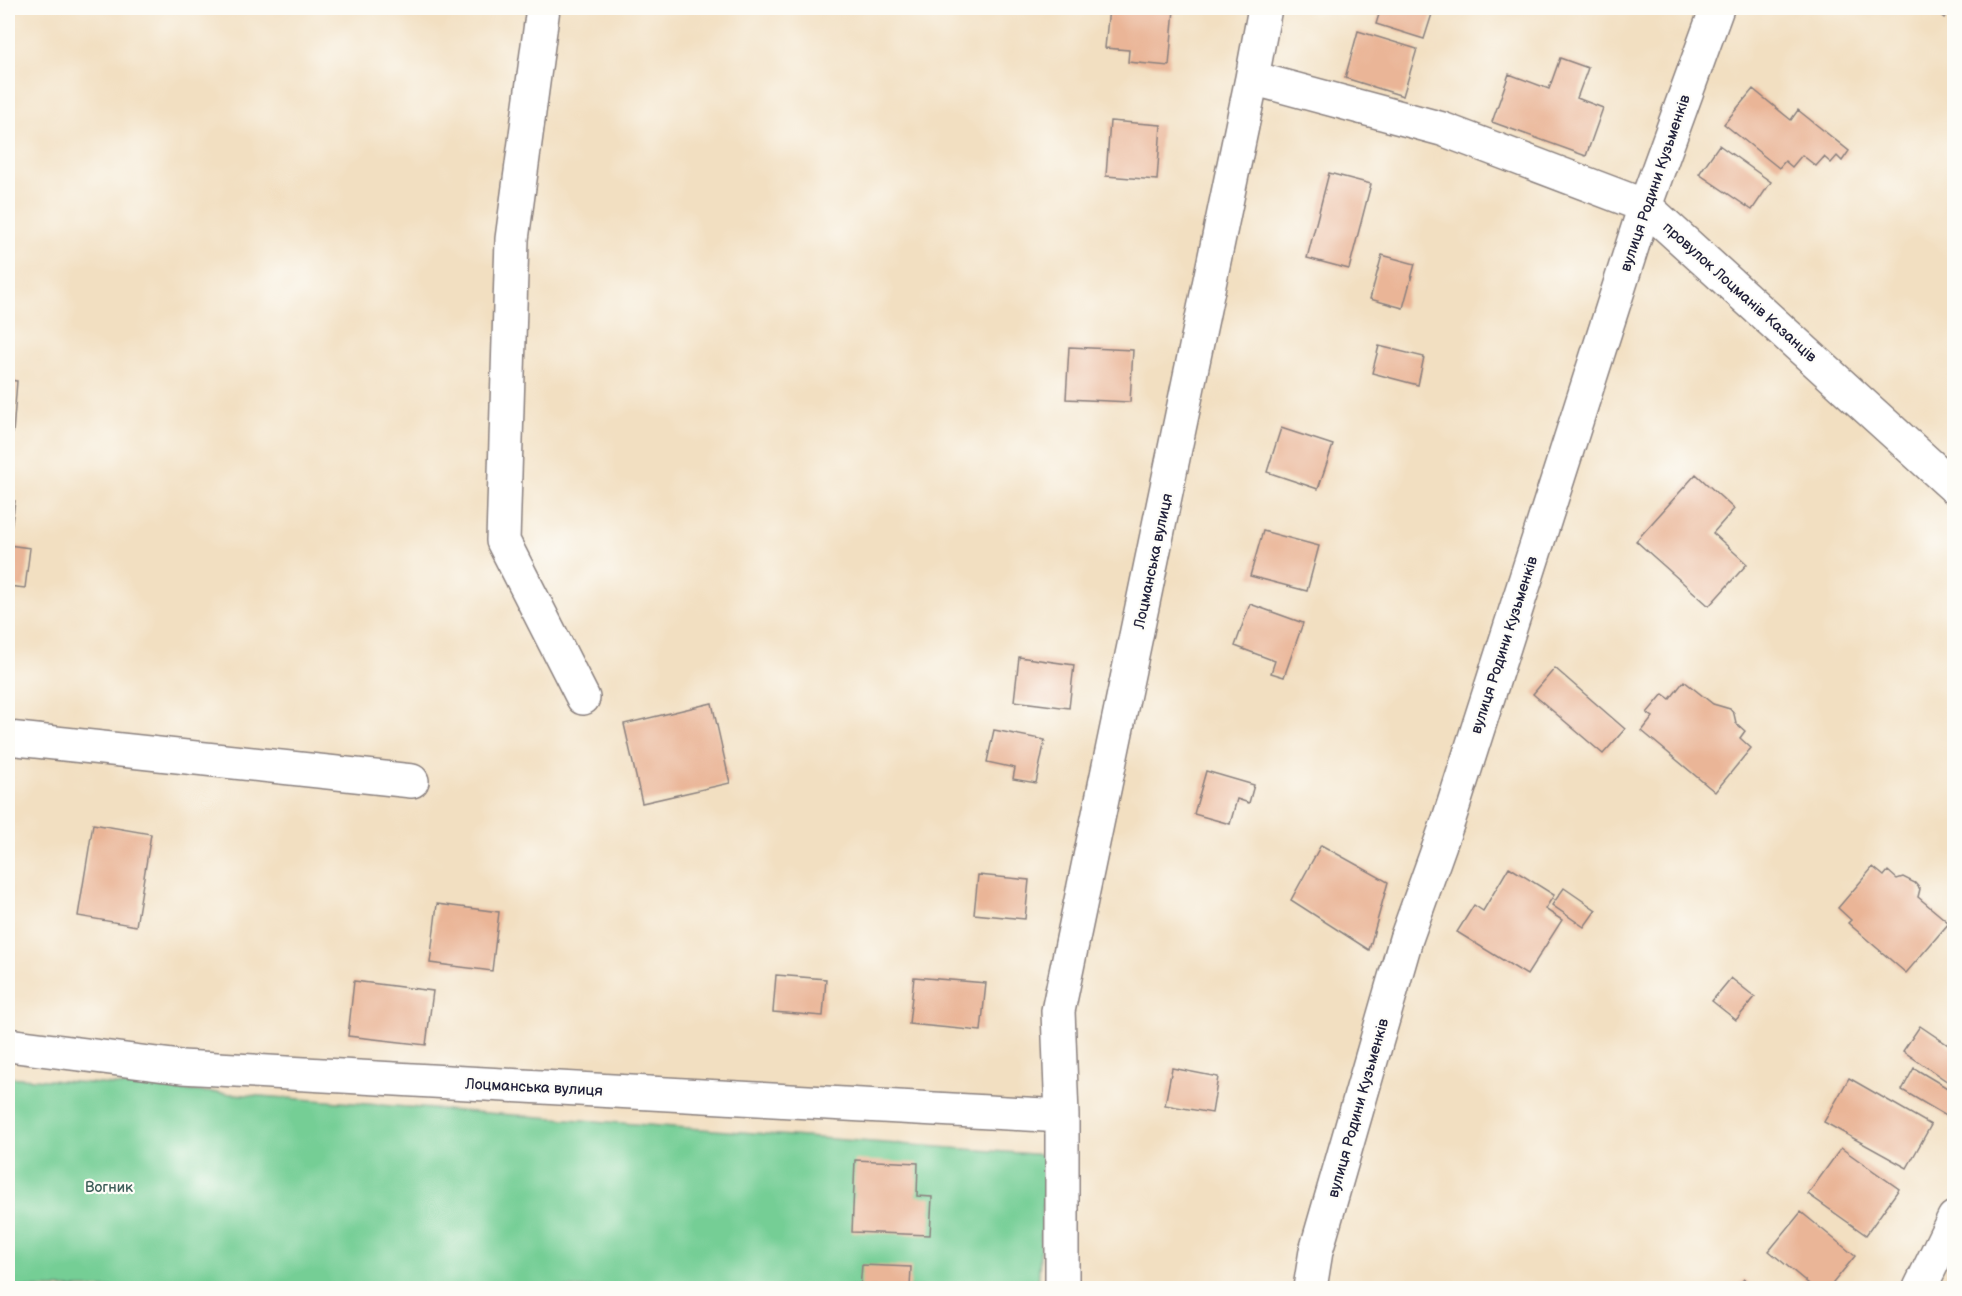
<svg xmlns="http://www.w3.org/2000/svg" width="1962" height="1296" viewBox="0 0 1962 1296" font-family="'Balsamiq Sans',sans-serif">
	<style>
		.green { fill: #75ce95; stroke: #4c7868; stroke-width: 1.5 }
		.building { fill: #eab597 }
		.lines { fill: none; stroke-linecap: round; stroke-linejoin: round }
		.minor-casing { stroke: #8a807e; stroke-width: 36 }
		.minor { stroke: #fff; stroke-width: 33 }
		.labels { text-anchor: middle; stroke-width: 4.5; stroke-linejoin: round; paint-order: stroke }
		.street-label { font-size: 15px; fill: #22223b; stroke: #fdfcf7 }
		.park-label { font-size: 15px; fill: #3f5e5a; stroke: #fdfcf7 }
	</style>
	<rect width="100%" height="100%" fill="#fdfcf7"/>
	<filter id="ink" filterUnits="userSpaceOnUse"><feTurbulence type="fractalNoise" baseFrequency=".0167" numOctaves="2"/><feDisplacementMap in="SourceGraphic" scale="12" xChannelSelector="R" yChannelSelector="G"/><feConvolveMatrix kernelMatrix="1 2 1 2 8 2 1 2 1" color-interpolation-filters="sRGB"/></filter>
	<filter id="wash" filterUnits="userSpaceOnUse"><feTurbulence type="fractalNoise" baseFrequency=".008" numOctaves="4" result="noise"/><feDisplacementMap in="SourceGraphic" scale="24" xChannelSelector="R" yChannelSelector="G"/><feGaussianBlur stdDeviation="1.35" result="paint"/><feColorMatrix in="noise" values="0 0 0 0 0 0 0 0 0 0 0 0 0 0 0 0 0 1.4 0 .05"/><feComposite in="paint" operator="in"/></filter>
	<g filter="url(#wash)">
		<rect width="100%" height="100%" fill="#f2dfc1"/>
		<path class="green" d="M8,1077L1046,1155L1038,1288H8Z"/>
		<g id="blocks">
			<path class="building" d="M1109,8L1174,9L1169,66L1128,62L1129,50L1105,48Z
				M1381,8H1412L1432,14L1424,39L1376,24Z
				M1932,8H1952L1944,18Z
				M1358,31L1417,49L1403,96L1345,78Z
				M1560,58L1588,68L1577,98L1603,108L1586,156L1492,122L1509,74L1549,89Z
				M1753,89L1791,120L1798,110L1849,151L1842,161L1837,156L1831,163L1824,157L1816,166L1802,155L1792,167L1785,161L1779,168L1724,124Z
				M1110,121L1161,125L1157,180L1106,176Z
				M1719,145L1771,182L1752,210L1699,174Z
				M1329,173L1371,184L1349,269L1307,258Z
				M1382,255L1415,264L1403,308L1370,299Z
				M1379,346L1424,357L1418,385L1372,373Z
				M1069,347L1133,350L1130,402L1066,399Z
				M8,380L17,381L13,433H8Z
				M1281,428L1333,445L1318,489L1267,472Z
				M1696,474L1734,509L1713,533L1747,564L1709,606L1636,541Z
				M8,500L15,501L10,536L8,535Z
				M1263,531L1319,546L1307,591L1250,576Z
				M8,545L30,548L25,588L8,586Z
				M1250,604L1303,623L1284,677L1271,673L1275,661L1235,646Z
				M1019,657L1074,665L1069,708L1014,701Z
				M1555,668L1625,729L1603,754L1533,694Z
				M1684,681L1713,704L1730,709L1734,714L1736,723L1745,731L1740,738L1751,748L1715,792L1642,731L1653,717L1647,713L1663,694L1670,699Z
				M712,703L730,783L642,803L624,724Z
				M994,730L1045,740L1036,783L1013,779L1015,768L987,762Z
				M1206,771L1254,785L1249,803L1237,799L1230,824L1194,814Z
				M93,824L151,834L136,926L78,916Z
				M1321,845L1388,882L1369,950L1291,900Z
				M1509,867L1554,895L1545,909L1562,920L1527,975L1457,932L1474,905L1483,911Z
				M1873,867L1884,876L1888,871L1897,879L1903,877L1915,883L1920,889L1918,897L1949,923L1906,973L1848,923L1851,920L1838,908Z
				M978,875L1029,880L1025,919L974,914Z
				M1564,888L1596,910L1584,927L1552,905Z
				M437,904L499,912L492,971L430,963Z
				M776,975L826,979L823,1016L773,1012Z
				M914,977L986,983L981,1031L909,1024Z
				M1731,978L1755,997L1736,1020L1712,1001Z
				M354,981L433,991L426,1045L348,1036Z
				M1920,1026L1954,1049V1079L1951,1084L1903,1051Z
				M1172,1068L1218,1077L1212,1113L1165,1105Z
				M1914,1068L1954,1092V1105L1948,1117L1902,1090Z
				M1849,1078L1931,1125L1907,1168L1824,1122Z
				M1841,1148L1899,1189L1866,1235L1808,1194Z
				M855,1160L918,1163L917,1196L932,1197L930,1235L852,1232Z
				M1801,1212L1855,1256L1829,1288H1814L1769,1251Z
				M862,1265L911,1267L910,1288H860Z
				M1744,1279L1756,1288H1736Z"/>
		</g>
	</g>
	<g filter="url(#ink)">
		<use href="#blocks" fill-opacity="0" stroke="#8a807e" stroke-width="1.5"/>
		<g class="lines">
			<g class="minor-casing">
				<path id="minor" d="M543,8L512,239L503,541L583,698
					M1252,78L1442,129L1645,206L1954,487
					M8,738L412,781
					M8,1045L181,1067L1062,1116
					M1062,1288V1116L1058,1011L1252,78L1265,8
					M1310,1288L1316,1251L1406,939L1449,819L1645,206L1717,8
					M1920,1288L1954,1218"/>
			</g>
			<use href="#minor" class="minor"/>
		</g>
	</g>
	<g class="labels">
		<g class="street-label">
			<text transform="translate(1655 183) rotate(-71)" y="5">вулиця Родини Кузьменків</text>
			<text transform="translate(1740 292) rotate(42)" y="5">провулок Лоцманів Казанців</text>
			<text transform="translate(1153 561) rotate(-78)" y="5">Лоцманська вулиця</text>
			<text transform="translate(1504 645) rotate(-72)" y="5">вулиця Родини Кузьменків</text>
			<text transform="translate(534 1087) rotate(3)" y="5">Лоцманська вулиця</text>
			<text transform="translate(1358 1108) rotate(-74)" y="5">вулиця Родини Кузьменків</text>
		</g>
		<g class="park-label">
			<text x="109" y="1192">Вогник</text>
		</g>
	</g>
	<rect width="1962" height="1296" fill="none" stroke="#fdfcf7" stroke-width="30"/>
</svg>
